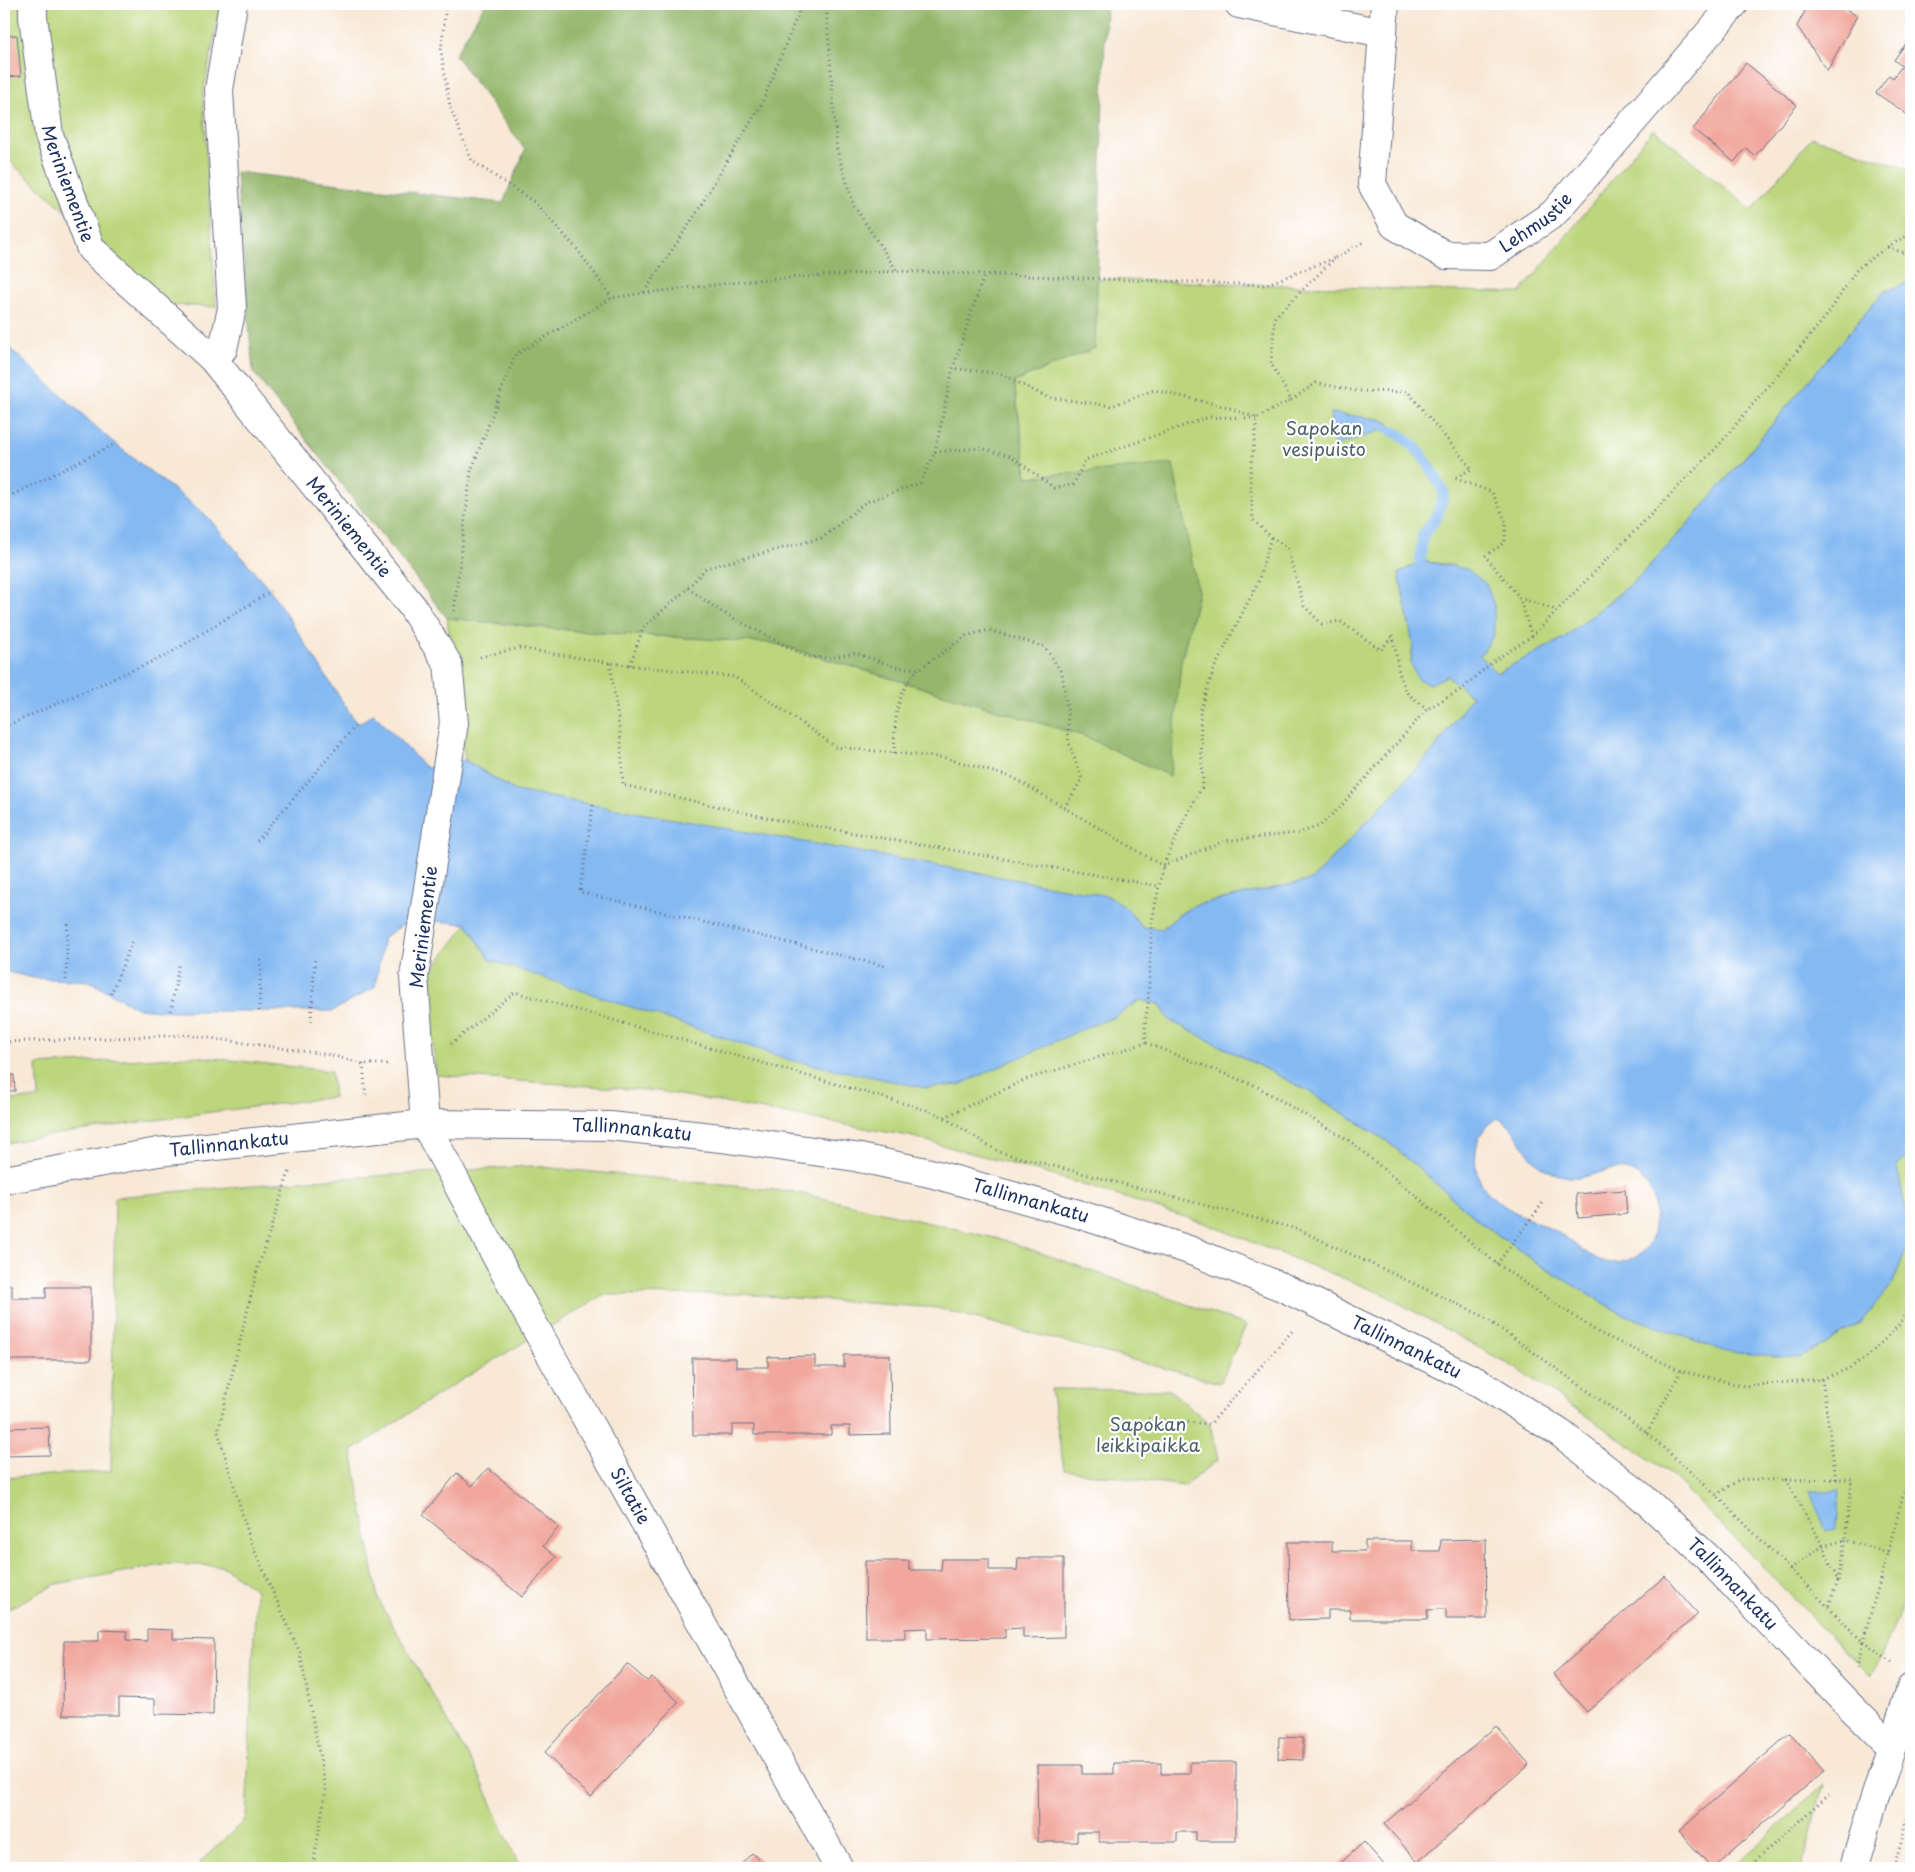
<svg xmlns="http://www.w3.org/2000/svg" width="1915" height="1872" viewBox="0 0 1915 1872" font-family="'Playpen Sans',sans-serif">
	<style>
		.green { fill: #bbd67c; stroke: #6b826d }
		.forest { fill: #94b76c; stroke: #587365 }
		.water { fill: #84b9f2; stroke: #5074a8; fill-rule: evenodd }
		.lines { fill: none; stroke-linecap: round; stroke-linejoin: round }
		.stream { stroke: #84b9f2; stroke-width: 11 }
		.building { fill: #f1a79d }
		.minor-casing { stroke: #687088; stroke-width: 30 }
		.path { stroke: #687088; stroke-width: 3; stroke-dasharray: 1 4; stroke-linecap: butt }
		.minor { stroke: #fff; stroke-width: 28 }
		.labels { text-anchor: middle; stroke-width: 4.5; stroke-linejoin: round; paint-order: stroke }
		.street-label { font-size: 18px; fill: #1b2f5e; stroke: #fff }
		.park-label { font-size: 18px; fill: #4b6167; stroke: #fff }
	</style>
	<rect width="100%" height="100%" fill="#fff"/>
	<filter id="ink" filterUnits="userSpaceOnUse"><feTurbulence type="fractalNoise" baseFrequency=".02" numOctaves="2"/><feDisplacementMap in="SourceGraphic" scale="10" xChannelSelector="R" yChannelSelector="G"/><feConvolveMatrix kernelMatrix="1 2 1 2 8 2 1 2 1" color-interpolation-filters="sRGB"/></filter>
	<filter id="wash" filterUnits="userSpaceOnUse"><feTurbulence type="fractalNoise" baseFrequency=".0096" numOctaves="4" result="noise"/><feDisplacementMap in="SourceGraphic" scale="20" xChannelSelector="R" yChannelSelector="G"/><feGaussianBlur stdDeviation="1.12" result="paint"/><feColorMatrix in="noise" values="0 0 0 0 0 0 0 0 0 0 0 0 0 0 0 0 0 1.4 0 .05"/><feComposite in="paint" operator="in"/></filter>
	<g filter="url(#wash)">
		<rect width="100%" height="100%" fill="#f8e8d5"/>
		<path class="green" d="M4,4H221L203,94L216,307L170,305L4,156Z
			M1653,129L1752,210L1812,137L1911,170V284L1909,283L1884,291L1697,514L1635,581L1564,638L1497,673L1480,656L1453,565L1420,561L1399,573L1413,644L1411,662L1430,684L1447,676L1472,696L1434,750L1312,880L1195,905L1180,914L1162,929L1142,927L1126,908L1107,896L515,791L465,760L447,618L588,632L773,643L1084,736L1169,775L1181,661L1198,593L1173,465L1027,477L1014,382L1095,348L1097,279L1520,293Z
			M467,924L490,960L1092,1025L1115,1017L1140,1000L1160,1004L1169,1020L1305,1089L1387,1141L1480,1222L1544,1268L1623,1314L1892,1285L1911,1237V1568L1898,1619L1871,1677L1671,1474L1519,1370L1383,1294L1204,1223L1058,1177L909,1136L658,1091L436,1075L426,978Z
			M194,1056L331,1071L334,1097L212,1112L31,1138L4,1144V1100L39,1098L37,1065Z
			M1911,1152V1236L1897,1167Z
			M532,1166L795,1192L1004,1240L1246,1325L1220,1383L937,1308L738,1294L603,1295L443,1391L352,1451L378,1599L480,1777L520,1868H200L201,1861L246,1819L256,1590L223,1566L168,1564L56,1584L4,1611V1478L111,1471L115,1197L311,1180Z
			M1051,1389L1170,1390L1210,1424L1218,1460L1184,1486L1064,1470Z
			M1824,1785L1802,1868H1731Z"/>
		<path class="forest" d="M485,4H1106L1095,348L1014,382L1027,477L1173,464L1198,593L1181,661L1170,776L1084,736L773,643L588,632L447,618L253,372L236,172L503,203L525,150L455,55Z"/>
		<path class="water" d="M1909,283L1911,284V1152L1897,1167L1911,1237L1892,1285L1860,1323L1800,1358L1726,1352L1623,1314L1544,1268L1480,1222L1387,1141L1305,1089L1169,1020L1160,1004L1140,1000L1115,1017L1092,1025L959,1085L926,1088L790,1060L490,960L467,924L424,920L404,924L384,937L375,987L333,1011H171L137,1008L89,981L33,978L4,971V346L6,345L115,444L206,515L271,591L357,724L374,714L426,768L465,760L515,791L1108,896L1126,908L1142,927L1162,929L1180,914L1195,905L1312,880L1434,750L1472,696L1447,676L1430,684L1417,679L1411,662L1413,644L1399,574L1420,561L1467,569L1487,585L1494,606V635L1480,656L1497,673L1564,638L1635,581L1697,514L1884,291ZM1498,1118C1521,1129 1523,1159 1549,1171C1559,1176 1571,1178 1582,1177C1591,1176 1600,1172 1608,1170C1635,1165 1655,1185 1655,1211C1655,1224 1654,1241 1644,1251C1636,1258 1624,1263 1613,1263C1593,1262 1577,1244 1560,1234C1525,1214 1469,1203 1476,1151C1477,1137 1485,1124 1498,1118Z
			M1330,413L1380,419L1389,423L1392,431H1380L1334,446Z
			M1810,1491H1839L1837,1529L1826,1531Z"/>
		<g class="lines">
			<path class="stream" d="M1392,431C1420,444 1430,467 1444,493L1437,517L1423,535L1420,561"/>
		</g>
		<g id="blocks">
			<path class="building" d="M1809,4H1838L1857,16L1827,71L1797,26Z
				M17,35L21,76L4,77V36Z
				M1907,42L1911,45V117L1876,93L1889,75L1893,78L1902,66L1894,60Z
				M1746,63L1797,105L1755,156L1746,148L1734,162L1693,129Z
				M14,1075L15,1091H4V1076Z
				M1625,1190L1627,1214L1578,1218L1576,1194Z
				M4,1285H12V1298H46V1287H91V1360H4Z
				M844,1355H890L891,1434L850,1435V1426H831V1435H754V1425H732V1435H693L692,1358H736V1367H768V1357L815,1356V1367H844Z
				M49,1427L50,1455L4,1456V1428Z
				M488,1468L559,1527L543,1546L556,1557L522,1597L423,1515L457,1473L472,1486Z
				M1486,1539L1487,1619H1446V1609L1427,1610L1428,1619H1350V1610H1328V1619L1289,1620L1288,1542H1332V1551H1365V1541H1412V1551H1440L1441,1540Z
				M1018,1558H1064V1637L1023,1638V1628L1005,1629V1638L927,1639V1628L905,1629V1638H866L865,1561H909V1570H941L942,1559H989V1570H1017Z
				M1665,1576L1698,1614L1587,1712L1553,1674Z
				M147,1629L173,1630V1639L214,1640L213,1715L155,1714V1699L119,1698V1715H63L64,1641H99V1630L127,1631V1640L147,1641Z
				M627,1664L647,1681L652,1677L679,1702L591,1797L544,1753Z
				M1496,1726L1529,1764L1418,1862L1384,1824Z
				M1790,1733L1824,1771L1713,1868H1711L1679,1831Z
				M1279,1737L1303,1738V1760L1278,1759Z
				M1190,1762H1236V1841H1196V1832H1177V1842H1099V1832H1077V1842H1038L1037,1765H1082V1774H1114V1763H1161V1774H1190Z
				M1364,1842L1387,1868H1335Z
				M752,1853L769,1868H738Z"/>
		</g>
	</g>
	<g filter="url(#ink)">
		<use href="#blocks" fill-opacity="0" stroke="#687088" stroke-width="1"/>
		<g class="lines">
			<g class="minor-casing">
				<g id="minor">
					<path id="s1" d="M33,4V17L49,135L91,249L212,358L411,605L448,664L454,723L414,977L425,1124L517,1295L839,1868"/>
					<path d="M1239,4L1383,33"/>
					<path id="s2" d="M1385,4L1372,184L1394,225L1445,255L1490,256L1553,214L1734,4"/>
					<path d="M212,358L223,349L232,308L219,90L233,4"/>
					<path id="s3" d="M4,1180L158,1152L425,1124L610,1126L721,1138L855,1157L930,1173L1078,1214L1189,1250L1282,1287L1480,1383L1560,1433L1641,1496L1707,1557L1846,1702L1891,1747"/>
					<path d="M1854,1868L1873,1804L1911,1688"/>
				</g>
			</g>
			<path class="path" d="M446,4L441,51L450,107L472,161L534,202L577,249L612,298
				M826,4L837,150L854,206L897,271
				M1887,247L1911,234
				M644,292L692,220L762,103L802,4
				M1291,400L1316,383L1356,391L1408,392L1472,469L1454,478L1492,492L1506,522L1505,542L1485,556L1519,597L1532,636
				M935,452L979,448L1011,456L1054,488L1073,485L1085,460L1209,417L1257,418L1227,407L1154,390L1112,406L1047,397L1001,374L953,368
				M4,499L115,444
				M1271,537L1287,547L1304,606L1322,624L1340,621L1381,650L1393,635
				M688,588L720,611L807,657L827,658L856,653L895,667L919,669L966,636L989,630L1045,647L1062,673L1067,709L1069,743L1082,779L1064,808
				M1519,598L1557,610
				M454,611L471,471L515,355L612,298L644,293L756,280L897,271L1265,285L1335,258
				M1393,635L1399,673L1407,693L1427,709
				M480,657L519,648L610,663L735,677L836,747L946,758L1014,778L1163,866L1224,841L1298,833L1320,826L1340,807L1427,709L1459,691L1495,660L1532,636L1718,446L1828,314L1857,269L1887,247L1911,255
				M610,663L621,740L623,785L768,818L1159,886
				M630,665L643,628L688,588L706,568L822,538L866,502L920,483L935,452L953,368L984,275
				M4,727L167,655L271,591
				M894,753C895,722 895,691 919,669
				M593,805L580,892L885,966
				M257,841L357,724
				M66,980L68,921
				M111,994L133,939
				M171,1011L179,963
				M259,1011L261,959
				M311,1021L315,956
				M4,1042L188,1035L331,1055L363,1064H387
				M1146,1043L1256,1086L1350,1141L1497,1264L1599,1333L1681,1371L1744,1386L1822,1379L1848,1369L1868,1356L1901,1323L1911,1297
				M451,1044L515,992L930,1111L944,1117L1027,1079L1146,1043L1145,1022L1148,1006L1152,922L1163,866L1186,816L1203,786L1200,711L1214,669L1258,582L1271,537L1253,520L1250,475L1257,418L1291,400L1271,363L1275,317L1335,258L1365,241
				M363,1064L366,1098
				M945,1118L999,1152L1297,1229L1481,1315L1647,1433L1716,1495L1863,1642L1857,1668
				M289,1172L257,1271L218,1432L250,1540L300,1653L326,1789L313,1866
				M1497,1264L1545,1200
				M1822,1379L1836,1479L1786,1480L1823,1546L1838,1581L1828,1607
				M1148,1419L1210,1424L1294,1329
				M1647,1433L1681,1371
				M1716,1495L1740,1479L1786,1480
				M1790,1569L1823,1546L1845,1540L1852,1479H1836
				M1838,1581L1845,1540L1888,1552
				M1892,1663L1863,1642L1911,1467
				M301,1868L313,1866L335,1868
				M1747,1868L1829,1794
				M1894,1868L1911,1807"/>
			<use href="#minor" class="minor"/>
		</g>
	</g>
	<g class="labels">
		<g class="street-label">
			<text dy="6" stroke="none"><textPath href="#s1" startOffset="184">Meriniementie</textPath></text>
			<text dy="6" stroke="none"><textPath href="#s2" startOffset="388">Lehmustie</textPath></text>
			<text dy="6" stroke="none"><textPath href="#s1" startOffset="634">Meriniementie</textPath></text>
			<text transform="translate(424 927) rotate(-83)" y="6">Meriniementie</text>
			<text dy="6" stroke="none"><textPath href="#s3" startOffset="632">Tallinnankatu</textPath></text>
			<text dy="6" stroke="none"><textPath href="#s3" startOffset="228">Tallinnankatu</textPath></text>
			<text dy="6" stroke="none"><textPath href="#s3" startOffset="1038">Tallinnankatu</textPath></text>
			<text dy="6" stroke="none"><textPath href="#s3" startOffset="1442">Tallinnankatu</textPath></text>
			<text dy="6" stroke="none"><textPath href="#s1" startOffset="1692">Siltatie</textPath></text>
			<text dy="6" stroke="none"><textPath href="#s3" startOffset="1848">Tallinnankatu</textPath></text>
		</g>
		<g class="park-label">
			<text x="1324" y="435">Sapokan<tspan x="1324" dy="21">vesipuisto</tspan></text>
			<text x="1148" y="1431">Sapokan<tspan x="1148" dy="21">leikkipaikka</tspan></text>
		</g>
	</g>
	<rect width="1915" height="1872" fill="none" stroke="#fff" stroke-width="20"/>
</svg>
